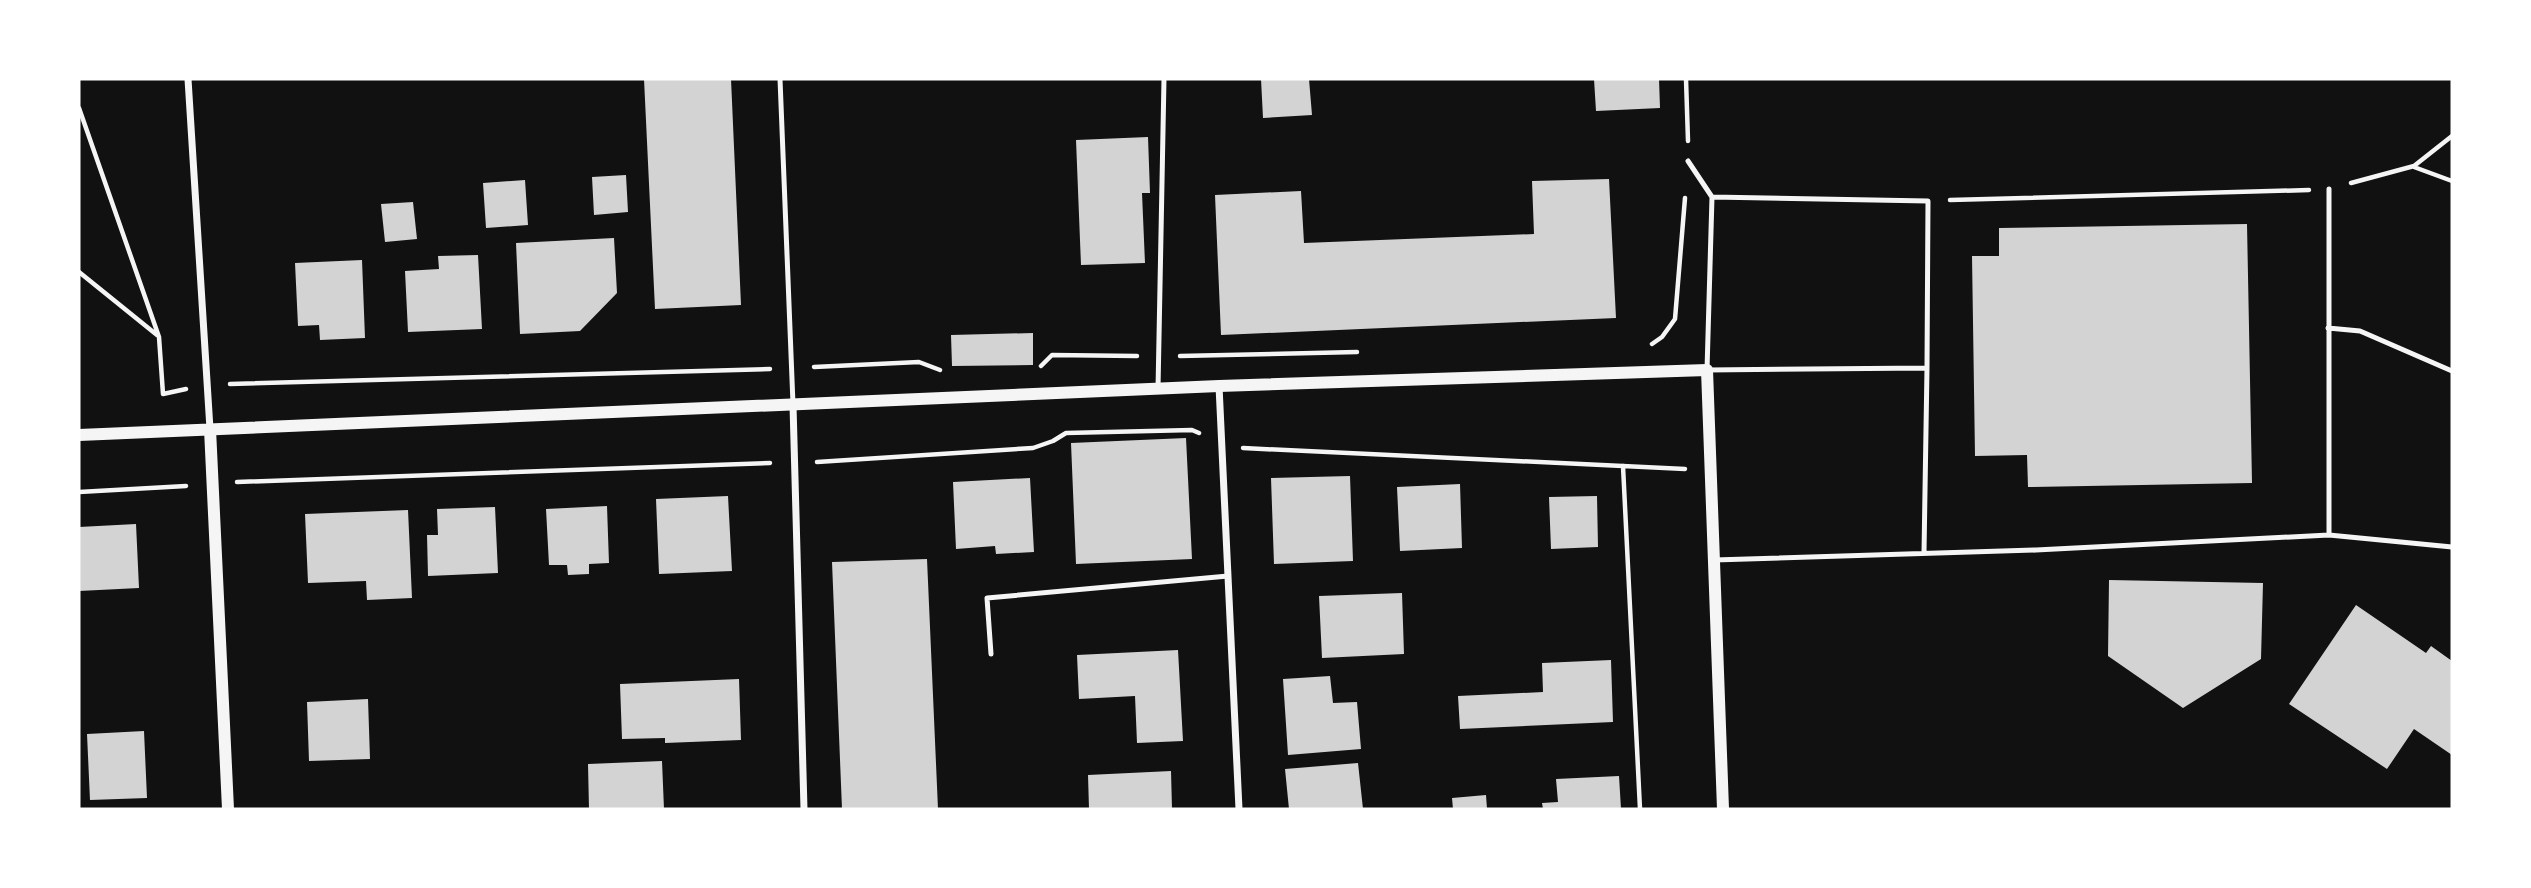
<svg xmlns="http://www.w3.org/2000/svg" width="2531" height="888" viewBox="0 0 2531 888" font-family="'Libre Baskerville',serif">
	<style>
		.building { fill: #d3d3d3 }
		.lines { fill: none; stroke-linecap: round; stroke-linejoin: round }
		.path { stroke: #f5f5f5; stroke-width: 4.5 }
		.service { stroke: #f5f5f5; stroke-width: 5 }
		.minor { stroke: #f5f5f5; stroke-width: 7 }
		.tertiary { stroke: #f5f5f5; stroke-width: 12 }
	</style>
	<rect width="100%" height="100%" fill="#111"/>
	<path class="building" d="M644,79H731L741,305L655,309Z
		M1261,79H1309L1312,115L1263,118Z
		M1594,79H1659L1660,108L1596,111Z
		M1148,137L1150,193H1142L1145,263L1081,265L1076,140Z
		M626,175L628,212L594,215L592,177Z
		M1609,179L1616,318L1221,335L1215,195L1301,191L1304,243L1534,234L1532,181Z
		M525,180L528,225L486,228L483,183Z
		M413,202L417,239L385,242L381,204Z
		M2247,224L2252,483L2028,487L2027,455L1975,456L1972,256H1999V228Z
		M614,238L617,293L580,331L520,334L516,243Z
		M478,255L482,329L408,332L405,271L439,269L438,256Z
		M362,260L365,338L320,340L319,325L298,326L295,263Z
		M1033,333V365L952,366L951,335Z
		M1186,438L1192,559L1076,564L1071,443Z
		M1350,476L1353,561L1274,564L1271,478Z
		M1030,478L1034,552L996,554L995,546L956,549L953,482Z
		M1460,484L1462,548L1400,551L1397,487Z
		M728,496L732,571L659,574L656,499Z
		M1597,496L1598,547L1551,549L1549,497Z
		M607,506L609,563L589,564V574L568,575L567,565H549L546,509Z
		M495,507L498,573L428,576L427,535H438L437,509Z
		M408,510L412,598L367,600L366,581L308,583L305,514Z
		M136,524L139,588L79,591V527Z
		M927,559L938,809H842L832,562Z
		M2109,580L2263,583L2261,659L2183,708L2108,656Z
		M1402,593L1404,654L1322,658L1319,596Z
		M2356,605L2426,653L2431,646L2452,661V755L2414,729L2387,769L2289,704Z
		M1178,650L1183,741L1137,743L1135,696L1079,699L1077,655Z
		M1611,660L1613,722L1460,729L1458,696L1543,692L1542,663Z
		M1330,676L1333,703L1357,702L1361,749L1288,755L1283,679Z
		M739,679L741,740L665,743V738L622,739L620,684Z
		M368,699L370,759L309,761L307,702Z
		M144,731L147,798L90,800L87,734Z
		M662,761L664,809H589L588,764Z
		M1358,763L1363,809H1289L1285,769Z
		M1171,771L1172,809H1089L1088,775Z
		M1619,776L1621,809H1543L1542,803L1558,802L1556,779Z
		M1486,795L1487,809H1453L1452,798Z"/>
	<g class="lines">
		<path class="path" d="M1686,79L1688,141
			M79,108L159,337L163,394L186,389
			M2414,167L2452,181
			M2351,183L2414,166L2452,136
			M1950,200L2309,190
			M79,272L157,335
			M1652,344L1662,337L1675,319L1685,198
			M1180,356L1357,352
			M1041,366L1052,355L1137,356
			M814,367L919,362L940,370
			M230,384L770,369
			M1243,448L1685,469
			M817,462L1033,448L1053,441L1066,433L1192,430L1199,433
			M1623,466L1640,809
			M237,482L770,463
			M79,492L186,486"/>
		<path class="service" d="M780,79L793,404
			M1688,161L1712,197L1707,370L1927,368L1928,201L1712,197
			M2328,328L2360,331L2452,371
			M1158,389L1164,79
			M2329,535V189
			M1924,553L1927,368
			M1714,560L2036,550L2329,535L2452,547
			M991,654L987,598L1228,576"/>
		<path class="minor" d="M188,79L210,429
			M1219,386L1239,809
			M793,405L804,809"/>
		<path class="tertiary" d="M210,429L228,809
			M79,435L1219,386L1707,370L1723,809"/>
	</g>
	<rect width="2531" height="888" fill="none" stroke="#ffffff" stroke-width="161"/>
</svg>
